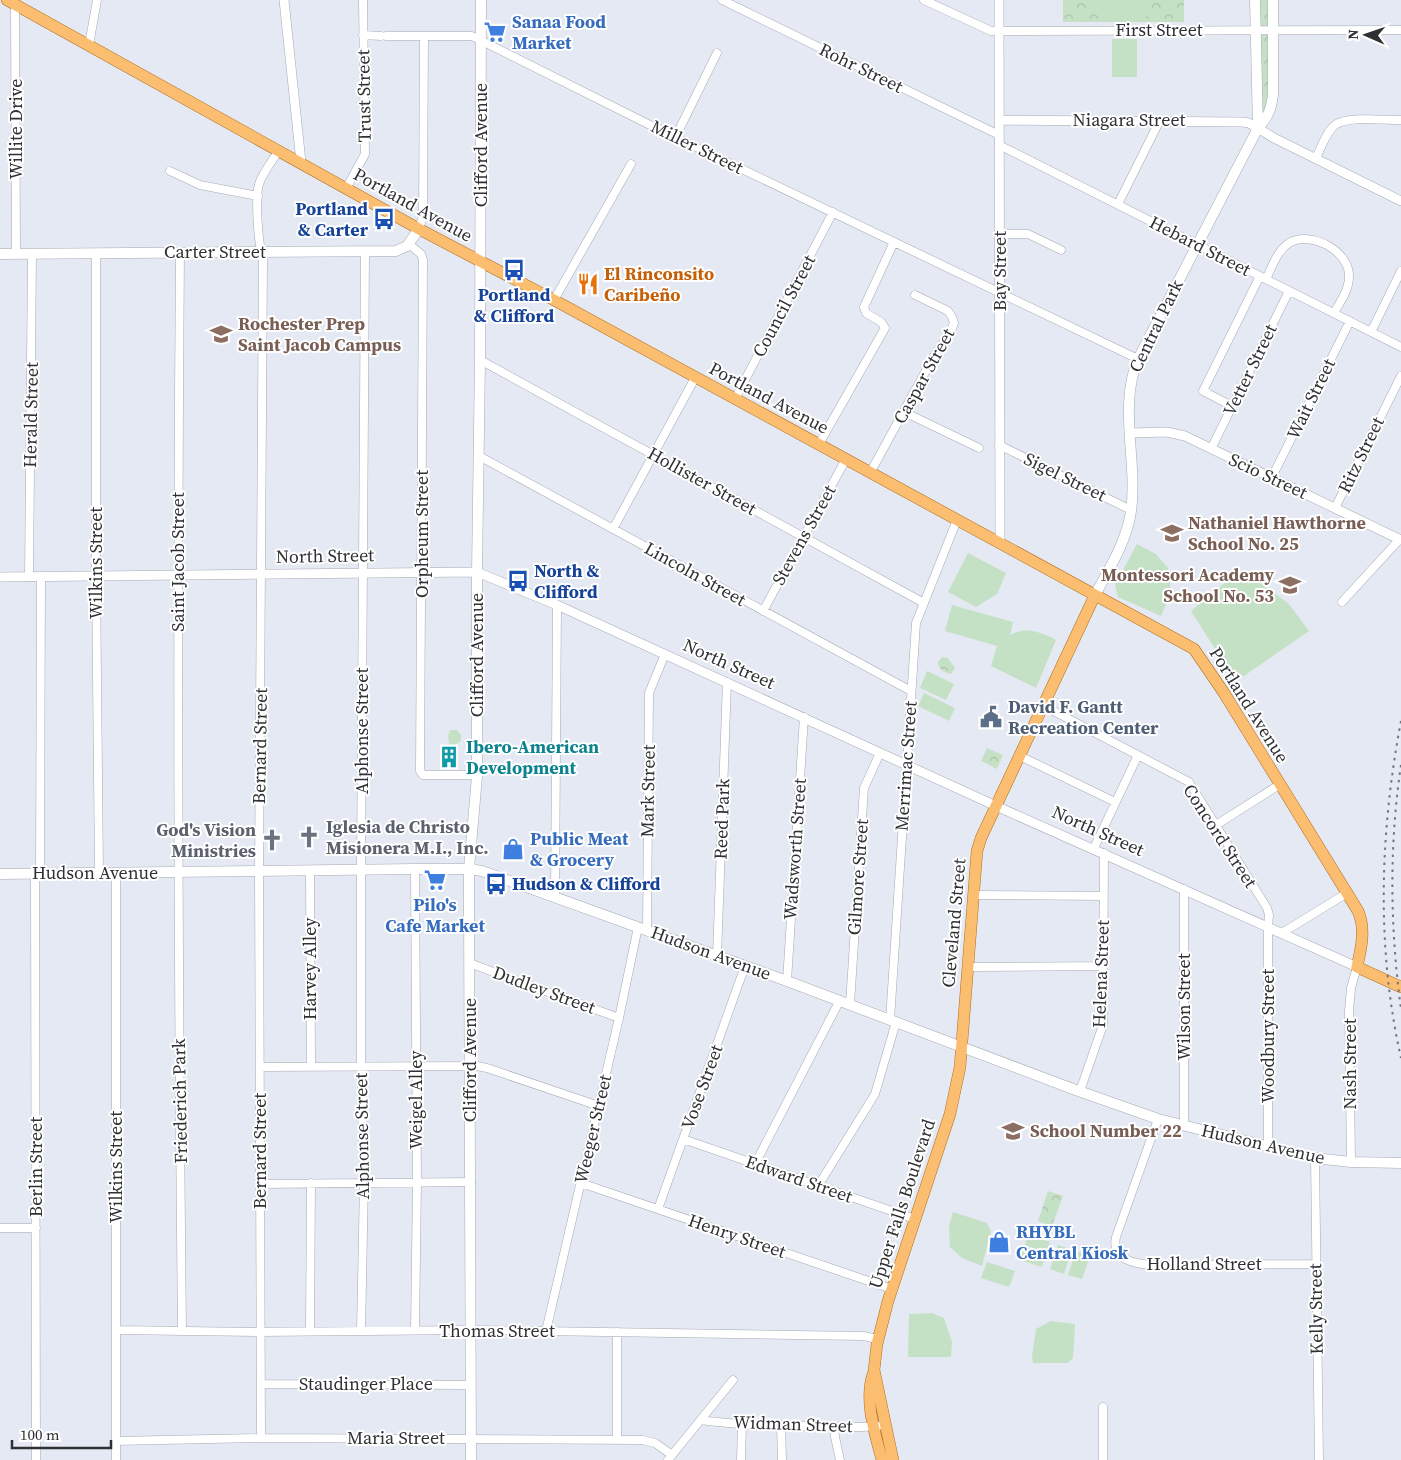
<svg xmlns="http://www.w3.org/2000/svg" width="1401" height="1460" viewBox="0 0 1401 1460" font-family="'Source Serif 4',serif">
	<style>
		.park { fill: url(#park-crowns) }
		.garden { fill: #c5e1c5 }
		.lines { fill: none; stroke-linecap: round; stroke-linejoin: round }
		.minor-casing { stroke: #a5aab3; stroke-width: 9 }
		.tertiary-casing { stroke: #a5aab3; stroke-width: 10 }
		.secondary-casing { stroke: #a5aab3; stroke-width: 11 }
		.primary-casing { stroke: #b16f1d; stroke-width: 12 }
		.minor { stroke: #fff; stroke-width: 8 }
		.tertiary { stroke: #fff; stroke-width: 9 }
		.secondary { stroke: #fff; stroke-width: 10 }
		.primary { stroke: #fbbd70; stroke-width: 11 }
		.rail { stroke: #72757b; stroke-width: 2; stroke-dasharray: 2.5 5; stroke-linecap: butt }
		.labels { text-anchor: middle; stroke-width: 4; stroke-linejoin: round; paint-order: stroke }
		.shop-label { font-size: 18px; font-weight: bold; fill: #366cbe; stroke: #fff; text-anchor: start }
		.street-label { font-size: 18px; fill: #2e3033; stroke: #fff }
		.transit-label { font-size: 18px; font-weight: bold; fill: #164399; stroke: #fff; text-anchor: start }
		.food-label { font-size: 18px; font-weight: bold; fill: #c56008; stroke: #fff; text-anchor: start }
		.education-label { font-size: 18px; font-weight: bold; fill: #785e54; stroke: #fff; text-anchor: start }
		.service-label { font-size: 18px; font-weight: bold; fill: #4e5e75; stroke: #fff; text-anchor: start }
		.culture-label { font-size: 18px; font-weight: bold; fill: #0d838f; stroke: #fff; text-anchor: start }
		.worship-label { font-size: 18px; font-weight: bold; fill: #5b616d; stroke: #fff; text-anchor: start }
	</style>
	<defs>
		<pattern id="park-crowns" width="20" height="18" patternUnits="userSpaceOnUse" patternTransform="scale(1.25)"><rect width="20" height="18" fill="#c5e1c5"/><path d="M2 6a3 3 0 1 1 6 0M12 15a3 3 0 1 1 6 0" fill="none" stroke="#aac1aa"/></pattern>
	</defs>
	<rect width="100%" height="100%" fill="#e4e9f3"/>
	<path class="park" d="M1063,0H1184V22H1063Z
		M1258,0H1270C1270,30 1276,90 1262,115Z
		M942,657L948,658L955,668L951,674C945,673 938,670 938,662Z
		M450,730H457L461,735V741L455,745H449L448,736Z
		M987,748L1003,755L997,769L981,761Z
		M1048,1191L1063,1196L1052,1226L1038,1221Z"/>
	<path class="garden" d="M1102,0H1149V14L1144,19L1102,21Z
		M1112,39H1137V77H1112Z
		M1137,544L1156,554L1168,568L1171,592L1161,616L1118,597L1115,585Z
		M968,553L1006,573L997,594L976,607L948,592Z
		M1232,577L1258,581L1289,604L1309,631L1244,676L1230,673L1191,611Z
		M952,605L1013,622L1010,635C1026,626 1041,632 1056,640L1036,688L991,666L997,646L945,631Z
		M927,671L954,684L946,700L920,688Z
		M924,693L955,708L949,721L918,706Z
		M953,1212L987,1223L991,1232L982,1266L962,1258L950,1247L949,1226Z
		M1028,1235L1050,1242L1047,1253L1025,1245Z
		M1058,1245L1072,1250L1064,1274L1050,1269Z
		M1023,1249L1045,1257L1042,1267L1020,1260Z
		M1076,1251L1090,1256L1082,1279L1068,1275Z
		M987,1262L1015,1271L1009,1287L981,1278Z
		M932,1313L944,1318L952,1342L951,1357H908L909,1314Z
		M1051,1321L1075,1324L1073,1358L1068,1363H1033L1032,1357L1036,1329Z"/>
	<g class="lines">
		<g class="minor-casing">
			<path id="minor" d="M722,0L999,135
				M924,0L991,31L1401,30
				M15,4L16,254
				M363,35L381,36
				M386,36H472L648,124L1138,359
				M89,45L97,0
				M676,136L717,53
				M999,145L1401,347
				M1316,158C1321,148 1326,132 1335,125C1347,116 1386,120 1401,120
				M170,171L200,185L258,196
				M347,187L365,154L363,0
				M1118,204L1160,120
				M419,229L423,216L424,36
				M1000,234H1028L1061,250
				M409,244L421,254L423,260L420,771L423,775H477
				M180,252C177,611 178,971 182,1330
				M96,253V577L99,873
				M1266,279C1272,267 1277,251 1289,243C1311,230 1350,251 1349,277C1349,290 1340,302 1334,313
				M554,300L631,164
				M1371,332L1401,271
				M480,360L924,603
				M735,399L833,212
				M1232,406L1203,391L1260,276
				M904,412L979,448
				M819,444L885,328L881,322L866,313L864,307L894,242
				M999,445L1131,510
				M1211,449L1289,291
				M479,456L911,691
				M870,473L934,356L951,331L954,323L952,317L948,311L915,295
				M1272,477L1350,321
				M1335,508L1401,376
				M613,529L695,378
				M29,577L32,254
				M1342,602L1400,539
				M763,611L846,459
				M1044,706L1189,782L1267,908L1269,915L1268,927V1146
				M1020,756L1115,802
				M1216,825L1279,785
				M1094,848L1138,755
				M415,869L417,1182L415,1330
				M310,871L311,1066
				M116,873V1460
				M35,874L36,1460
				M40,874L41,577
				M974,895L1103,896
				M555,897L557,605
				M647,930L649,693L665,654
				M1282,933L1347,893
				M717,956L727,682
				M469,963L619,1018
				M969,967L1103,966
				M787,981L804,717
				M850,1004L864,788L880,753
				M890,1020L916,623L957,520
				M260,1067L477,1066L487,1068L599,1106
				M1080,1091L1103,1025L1104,853
				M1158,1119L1116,1237C1111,1260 1135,1264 1153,1265L1316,1264
				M1184,1125V889
				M683,1139L915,1219
				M1315,1158L1319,1460
				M1351,1162L1349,1011L1351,988L1357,967
				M755,1164L840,1000
				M581,1183L892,1289
				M260,1184L471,1182
				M818,1186L875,1094L896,1022
				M658,1209L745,966
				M0,1228H36
				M116,1330L260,1332L471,1330L863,1336L878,1339
				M310,1331L311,1183
				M361,1331L364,1183L361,1066V870L365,252
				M546,1331L619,1018L638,927
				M617,1332V1440
				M261,1384L471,1385
				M702,1418L707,1421L750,1425L862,1427L878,1426
				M781,1425L782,1460
				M834,1426L835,1437L840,1460
				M261,1438L259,872L263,258C258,244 255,198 259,184C263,172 273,160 279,150
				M116,1441L261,1438L643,1440L655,1443L672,1455
				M668,1460L733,1380
				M741,1460L742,1423
				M1103,1460V1407"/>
		</g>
		<g class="tertiary-casing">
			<path id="tertiary" d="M284,0L301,162
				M999,0L1000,542
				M999,120L1242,122L1249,123L1274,138L1401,201
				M1130,433L1167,432L1185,436L1401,540
				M0,577L477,572L557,605L996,806L1357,967"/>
		</g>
		<g class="secondary-casing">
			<path id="secondary" d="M1255,0L1258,128
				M0,254L396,251L407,246L419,229
				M1095,595C1109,569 1127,541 1131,511C1138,461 1118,407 1138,359L1258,128C1268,117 1271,110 1273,95V0
				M0,874L415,869H469L482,871L787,981L1073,1089L1158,1119L1315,1158L1351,1162L1401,1163
				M471,1460L469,906V869L477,776V572L480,360L481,0"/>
		</g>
		<g class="primary-casing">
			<path id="primary" d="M7,0L419,229L554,300L1194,649L1224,693L1358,911C1366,929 1361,949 1357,967L1401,987
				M873,1374C864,1401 875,1434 882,1460
				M893,1460L874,1370L877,1344L888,1301L950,1114L960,1067L977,851L981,838L996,806L1095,595"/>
		</g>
		<use href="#minor" class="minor"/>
		<use href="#tertiary" class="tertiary"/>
		<use href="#secondary" class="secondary"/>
		<use href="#primary" class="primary"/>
		<path class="rail" d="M1401,721C1380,832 1376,947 1401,1058
			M1401,765C1389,846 1390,928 1401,1009"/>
	</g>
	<defs>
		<g id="supermarket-bare" transform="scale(1.725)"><path d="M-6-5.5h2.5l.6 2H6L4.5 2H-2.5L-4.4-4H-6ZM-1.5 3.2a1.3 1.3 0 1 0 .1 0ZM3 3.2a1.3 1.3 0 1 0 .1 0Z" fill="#3f7fe0" stroke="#fff" stroke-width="2.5" paint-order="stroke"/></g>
		<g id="bus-bare" transform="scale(1.725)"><path d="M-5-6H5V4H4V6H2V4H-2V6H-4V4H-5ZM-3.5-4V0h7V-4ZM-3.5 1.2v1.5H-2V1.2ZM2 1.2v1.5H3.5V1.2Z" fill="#1a4fb4" stroke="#fff" stroke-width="2.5" paint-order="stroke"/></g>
		<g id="restaurant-bare" transform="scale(1.725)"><path d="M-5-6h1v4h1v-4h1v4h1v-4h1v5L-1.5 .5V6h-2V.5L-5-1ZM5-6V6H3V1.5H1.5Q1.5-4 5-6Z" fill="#e8710a" stroke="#fff" stroke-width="2.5" paint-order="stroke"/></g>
		<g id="school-bare" transform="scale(1.725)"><path d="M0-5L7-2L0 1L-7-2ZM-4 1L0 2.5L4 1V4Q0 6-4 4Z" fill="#8d6e63" stroke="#fff" stroke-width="2.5" paint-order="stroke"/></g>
		<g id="civic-bare" transform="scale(1.725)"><path d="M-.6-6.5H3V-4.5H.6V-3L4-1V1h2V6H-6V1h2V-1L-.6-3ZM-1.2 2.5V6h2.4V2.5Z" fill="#5c6f8a" stroke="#fff" stroke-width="2.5" paint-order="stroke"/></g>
		<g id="building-bare" transform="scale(1.725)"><path d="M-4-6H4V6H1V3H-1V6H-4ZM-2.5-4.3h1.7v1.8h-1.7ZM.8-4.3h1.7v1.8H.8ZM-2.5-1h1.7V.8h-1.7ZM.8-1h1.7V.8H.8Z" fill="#0f9aa8" stroke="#fff" stroke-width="2.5" paint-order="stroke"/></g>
		<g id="church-bare" transform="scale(1.725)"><path d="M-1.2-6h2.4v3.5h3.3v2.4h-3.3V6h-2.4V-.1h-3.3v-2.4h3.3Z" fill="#6b7280" stroke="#fff" stroke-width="2.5" paint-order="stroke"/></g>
		<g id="shop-bare" transform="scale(1.725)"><path d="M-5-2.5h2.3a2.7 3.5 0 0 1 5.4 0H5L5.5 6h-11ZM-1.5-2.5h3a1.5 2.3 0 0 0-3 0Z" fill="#3f7fe0" stroke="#fff" stroke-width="2.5" paint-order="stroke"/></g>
	</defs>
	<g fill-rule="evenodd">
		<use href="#supermarket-bare" x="495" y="32"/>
		<use href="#bus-bare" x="384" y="219"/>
		<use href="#bus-bare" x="514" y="270"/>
		<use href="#restaurant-bare" x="588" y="284"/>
		<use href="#school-bare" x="221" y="334"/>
		<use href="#school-bare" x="1172" y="533"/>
		<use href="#bus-bare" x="518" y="581"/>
		<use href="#school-bare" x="1290" y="585"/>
		<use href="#civic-bare" x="991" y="717"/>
		<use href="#building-bare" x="449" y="757"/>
		<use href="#church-bare" x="309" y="837"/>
		<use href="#church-bare" x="272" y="840"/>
		<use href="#shop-bare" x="513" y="849"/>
		<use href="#supermarket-bare" x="435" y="880"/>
		<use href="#bus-bare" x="496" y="884"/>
		<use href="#school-bare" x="1013" y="1131"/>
		<use href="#shop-bare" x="999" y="1242"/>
	</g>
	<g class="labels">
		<g class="shop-label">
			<text x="512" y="28">Sanaa Food<tspan x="512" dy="21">Market</tspan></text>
			<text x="530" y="845">Public Meat<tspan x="530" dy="21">&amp; Grocery</tspan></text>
			<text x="435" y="911" text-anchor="middle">Pilo's<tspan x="435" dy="21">Cafe Market</tspan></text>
			<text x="1016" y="1238">RHYBL<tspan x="1016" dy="21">Central Kiosk</tspan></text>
		</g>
		<g class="street-label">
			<text x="1159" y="36">First Street</text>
			<text transform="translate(861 68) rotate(26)" y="6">Rohr Street</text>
			<text transform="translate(364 96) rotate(-91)" y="6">Trust Street</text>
			<text x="1129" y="126">Niagara Street</text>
			<text transform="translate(16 129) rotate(-90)" y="6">Willite Drive</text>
			<text transform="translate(481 145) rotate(-90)" y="6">Clifford Avenue</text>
			<text transform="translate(697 147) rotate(26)" y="6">Miller Street</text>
			<text transform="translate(413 205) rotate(29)" y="6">Portland Avenue</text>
			<text transform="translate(1200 246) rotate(27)" y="6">Hebard Street</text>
			<text x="215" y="258">Carter Street</text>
			<text transform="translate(1000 271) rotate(-90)" y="6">Bay Street</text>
			<text transform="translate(784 306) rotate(-62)" y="6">Council Street</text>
			<text transform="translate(1156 326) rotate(-64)" y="6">Central Park</text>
			<text transform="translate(1250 370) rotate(-64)" y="6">Vetter Street</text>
			<text transform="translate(924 376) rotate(-61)" y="6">Caspar Street</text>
			<text transform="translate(769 398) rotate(28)" y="6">Portland Avenue</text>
			<text transform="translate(1311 399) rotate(-64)" y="6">Wait Street</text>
			<text transform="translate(31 415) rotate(-89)" y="6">Herald Street</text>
			<text transform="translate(1361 455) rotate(-64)" y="6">Ritz Street</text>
			<text transform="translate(1268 476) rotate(25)" y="6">Scio Street</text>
			<text transform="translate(1065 477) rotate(26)" y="6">Sigel Street</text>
			<text transform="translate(702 481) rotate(29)" y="6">Hollister Street</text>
			<text transform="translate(422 534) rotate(-90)" y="6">Orpheum Street</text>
			<text transform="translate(804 535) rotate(-61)" y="6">Stevens Street</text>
			<text transform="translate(325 556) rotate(-1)" y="6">North Street</text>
			<text transform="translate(178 562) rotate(-90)" y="6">Saint Jacob Street</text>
			<text transform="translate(96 563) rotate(-90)" y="6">Wilkins Street</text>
			<text transform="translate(695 574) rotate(29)" y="6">Lincoln Street</text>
			<text transform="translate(477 655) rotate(-90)" y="6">Clifford Avenue</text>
			<text transform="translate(729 664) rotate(24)" y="6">North Street</text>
			<text transform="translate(1249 705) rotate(58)" y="6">Portland Avenue</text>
			<text transform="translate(362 731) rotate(-90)" y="6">Alphonse Street</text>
			<text transform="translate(260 746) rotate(-89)" y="6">Bernard Street</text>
			<text transform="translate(906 766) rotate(-86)" y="6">Merrimac Street</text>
			<text transform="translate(648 791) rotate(-89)" y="6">Mark Street</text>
			<text transform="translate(722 819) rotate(-88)" y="6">Reed Park</text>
			<text transform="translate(1098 831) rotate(24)" y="6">North Street</text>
			<text transform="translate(1220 836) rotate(57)" y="6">Concord Street</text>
			<text transform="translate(795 849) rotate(-86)" y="6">Wadsworth Street</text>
			<text x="95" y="879">Hudson Avenue</text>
			<text transform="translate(858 877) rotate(-86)" y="6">Gilmore Street</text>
			<text transform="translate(954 923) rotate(-85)" y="6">Cleveland Street</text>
			<text transform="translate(711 953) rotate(20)" y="6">Hudson Avenue</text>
			<text transform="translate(310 969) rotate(-90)" y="6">Harvey Alley</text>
			<text transform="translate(1101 974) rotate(-88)" y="6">Helena Street</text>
			<text transform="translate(544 990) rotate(20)" y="6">Dudley Street</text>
			<text transform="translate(1184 1007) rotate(-90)" y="6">Wilson Street</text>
			<text transform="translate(1268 1036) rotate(-90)" y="6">Woodbury Street</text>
			<text transform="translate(470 1060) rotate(-90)" y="6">Clifford Avenue</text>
			<text transform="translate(1350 1064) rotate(-90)" y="6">Nash Street</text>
			<text transform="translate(702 1087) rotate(-70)" y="6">Vose Street</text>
			<text transform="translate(416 1100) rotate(-90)" y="6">Weigel Alley</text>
			<text transform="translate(180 1101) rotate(-91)" y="6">Friederich Park</text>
			<text transform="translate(593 1129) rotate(-77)" y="6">Weeger Street</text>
			<text transform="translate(362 1136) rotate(-91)" y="6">Alphonse Street</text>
			<text transform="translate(1263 1144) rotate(13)" y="6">Hudson Avenue</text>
			<text transform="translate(260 1151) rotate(-90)" y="6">Bernard Street</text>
			<text transform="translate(36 1167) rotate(-90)" y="6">Berlin Street</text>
			<text transform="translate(116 1167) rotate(-90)" y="6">Wilkins Street</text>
			<text transform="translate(799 1179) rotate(19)" y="6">Edward Street</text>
			<text transform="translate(902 1204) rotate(-72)" y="6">Upper Falls Boulevard</text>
			<text transform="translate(737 1236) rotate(19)" y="6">Henry Street</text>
			<text x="1204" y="1270">Holland Street</text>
			<text transform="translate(1316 1309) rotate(-91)" y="6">Kelly Street</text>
			<text x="497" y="1337">Thomas Street</text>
			<text x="366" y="1390">Staudinger Place</text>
			<text transform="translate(793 1424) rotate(2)" y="6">Widman Street</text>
			<text x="396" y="1444">Maria Street</text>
		</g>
		<g class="transit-label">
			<text x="368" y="215" text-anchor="end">Portland<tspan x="368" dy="21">&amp; Carter</tspan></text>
			<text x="514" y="301" text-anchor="middle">Portland<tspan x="514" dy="21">&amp; Clifford</tspan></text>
			<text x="534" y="577">North &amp;<tspan x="534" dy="21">Clifford</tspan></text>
			<text x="512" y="890">Hudson &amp; Clifford</text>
		</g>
		<g class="food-label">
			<text x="604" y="280">El Rinconsito<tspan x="604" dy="21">Caribeño</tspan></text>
		</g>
		<g class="education-label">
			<text x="238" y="330">Rochester Prep<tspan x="238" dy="21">Saint Jacob Campus</tspan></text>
			<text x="1188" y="529">Nathaniel Hawthorne<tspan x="1188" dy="21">School No. 25</tspan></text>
			<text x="1274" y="581" text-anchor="end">Montessori Academy<tspan x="1274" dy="21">School No. 53</tspan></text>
			<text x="1030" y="1137">School Number 22</text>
		</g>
		<g class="service-label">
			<text x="1008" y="713">David F. Gantt<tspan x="1008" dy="21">Recreation Center</tspan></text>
		</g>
		<g class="culture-label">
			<text x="466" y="753">Ibero-American<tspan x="466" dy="21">Development</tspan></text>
		</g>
		<g class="worship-label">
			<text x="326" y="833">Iglesia de Christo<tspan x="326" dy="21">Misionera M.I., Inc.</tspan></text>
			<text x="256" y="836" text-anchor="end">God's Vision<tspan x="256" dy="21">Ministries</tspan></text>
		</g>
	</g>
	<g transform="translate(1366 35) rotate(272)" stroke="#ffffff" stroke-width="4" paint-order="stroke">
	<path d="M0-4L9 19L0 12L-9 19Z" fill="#2e3033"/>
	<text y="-8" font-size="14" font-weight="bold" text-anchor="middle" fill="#2e3033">N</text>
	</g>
	<path d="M12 1440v8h99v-8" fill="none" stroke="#2e3033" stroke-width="2.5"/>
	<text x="20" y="1440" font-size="15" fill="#2e3033" stroke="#ffffff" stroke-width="4" paint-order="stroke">100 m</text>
</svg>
